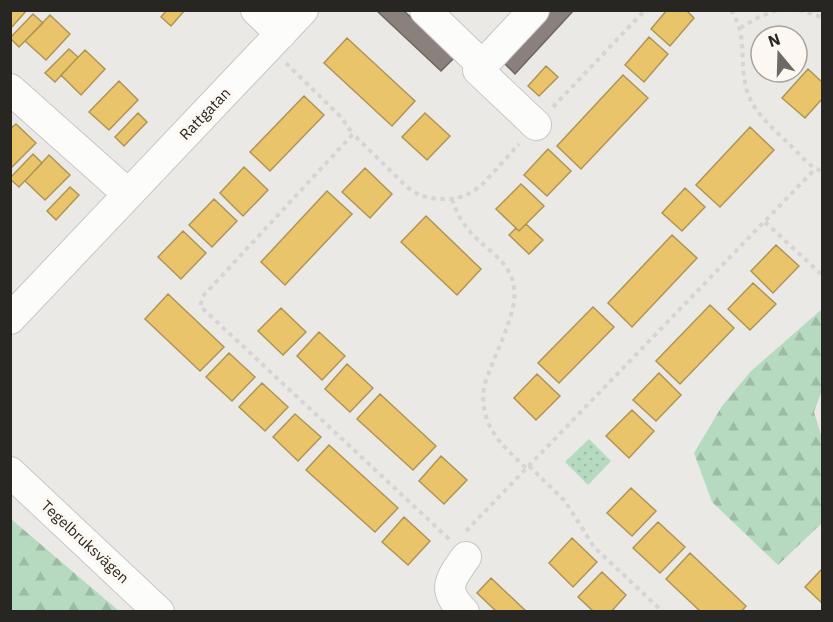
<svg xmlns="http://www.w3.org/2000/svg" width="833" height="622" viewBox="0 0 833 622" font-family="'IBM Plex Sans',sans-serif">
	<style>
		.green { fill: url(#green-dots) }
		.forest { fill: url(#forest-firs) }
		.homes { fill: #e9c46a; stroke: #af9555; stroke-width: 1.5 }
		.industry { fill: #8a817c; stroke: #6c6661; stroke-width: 1.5 }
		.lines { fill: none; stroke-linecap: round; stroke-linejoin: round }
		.minor-casing { stroke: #c9c7c5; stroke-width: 32 }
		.path { stroke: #d5d5d3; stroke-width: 4; stroke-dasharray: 4.5 4.5; stroke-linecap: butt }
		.minor { stroke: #fcfcfb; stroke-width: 30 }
		.labels { text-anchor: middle; stroke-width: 6; stroke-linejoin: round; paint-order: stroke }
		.street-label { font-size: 15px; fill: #272623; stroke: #fcf7f0 }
	</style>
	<defs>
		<pattern id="green-dots" width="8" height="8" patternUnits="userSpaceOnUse" patternTransform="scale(1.5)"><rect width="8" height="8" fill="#b5dac0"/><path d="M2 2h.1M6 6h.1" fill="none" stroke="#9cbba5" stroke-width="1.8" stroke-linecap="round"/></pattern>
		<pattern id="forest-firs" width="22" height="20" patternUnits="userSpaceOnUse" patternTransform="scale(1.5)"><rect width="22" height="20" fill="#b5dac0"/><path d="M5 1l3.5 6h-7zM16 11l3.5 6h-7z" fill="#9cbba5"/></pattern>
	</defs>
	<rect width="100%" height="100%" fill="#ebe9e6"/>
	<path class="green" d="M589,439L611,461L588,485L565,462Z"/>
	<path class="forest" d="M822,309V390L814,412L822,438V523L778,565L712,502L694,453L722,406L751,371Z
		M11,519L119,611H11Z"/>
	<path class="homes" d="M10,10H27L11,28H10Z
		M167,10H185L171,26L161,17Z
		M667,10H686L694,18L670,46L651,29Z
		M33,14L43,23L19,47L10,38Z
		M50,15L70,34L46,60L25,41Z
		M649,37L668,54L644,82L625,65Z
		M347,38L415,101L392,126L324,63Z
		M69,49L78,57L55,82L45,73Z
		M85,50L105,69L81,95L61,75Z
		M546,66L558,77L539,96L528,86Z
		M808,69L822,82V99L805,118L782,98Z
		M623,75L648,98L581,169L557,146Z
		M119,81L138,100L109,130L89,112Z
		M304,96L324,115L270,171L250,152Z
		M138,113L147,122L124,146L115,137Z
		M425,113L450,136L427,160L402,137Z
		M16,124L36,143L11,168L10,129Z
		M750,127L774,150L720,207L696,185Z
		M548,149L571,171L547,196L524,175Z
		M33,154L42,163L19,187L10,179V178Z
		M49,155L70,175L45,200L25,181Z
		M244,167L268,190L243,216L220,193Z
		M365,168L392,194L370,218L342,192Z
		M521,184L544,206L519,231L496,209Z
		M70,187L79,195L56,220L47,211Z
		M685,188L705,207L682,231L662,213Z
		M327,191L352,214L285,285L261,262Z
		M214,199L237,221L212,247L189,225Z
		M426,216L481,269L457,295L401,242Z
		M526,224L543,240L529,254L509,235L516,228L519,231Z
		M183,231L206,253L181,279L158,257Z
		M672,235L697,258L632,327L608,303Z
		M776,245L799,266L773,293L751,271Z
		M753,283L776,304L750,330L728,309Z
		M168,294L224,347L200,371L145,319Z
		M710,305L734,328L680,384L656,361Z
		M593,307L614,327L559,383L538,363Z
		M281,308L306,332L283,355L258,331Z
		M319,332L345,356L322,380L297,356Z
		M229,353L255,377L232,401L206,377Z
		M347,364L373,388L350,412L325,389Z
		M659,373L681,395L656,421L633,400Z
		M537,374L560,396L536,420L514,398Z
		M262,383L288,407L265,431L239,407Z
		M380,394L436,446L413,470L357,419Z
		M632,410L654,431L629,458L606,436Z
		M295,414L321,437L298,461L273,437Z
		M329,445L398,508L375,532L306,470Z
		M441,456L467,480L444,504L419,481Z
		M631,488L656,511L632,536L607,513Z
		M404,517L430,541L408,565L382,542Z
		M658,522L685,547L660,573L633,548Z
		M572,538L597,562L573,587L549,563Z
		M690,553L746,606L741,612H701L666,579Z
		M822,569V603L805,587Z
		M602,572L626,595L611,612H594L578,597Z
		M491,578L527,612H497L477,593Z"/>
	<path class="industry" d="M376,10H403L454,58L441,71Z
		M550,10H574L515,74L502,61Z"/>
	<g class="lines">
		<g class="minor-casing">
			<path id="minor" d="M256,10L281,34
				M425,10L482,65
				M534,10L478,70L536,125
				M10,89L128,194
				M10,319L303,10
				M10,472L159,612
				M464,612C441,589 450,580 466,557"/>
		</g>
		<path class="path" d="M731,10C748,37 739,58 746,87C751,111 774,129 790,145C800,154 810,168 822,171
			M799,10L822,17
			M740,28L761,16L778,10
			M286,63L341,117L353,134
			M553,107L645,10
			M452,199C460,225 474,237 494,254C526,282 514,309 501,343C495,357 489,371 484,386C479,426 500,443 526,468
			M765,222L822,275
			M529,466L565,501L594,547L663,612
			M466,531L815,169
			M449,539L200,306L204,295L353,134L408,188L421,196L437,199H452L465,196L481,186L519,144"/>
		<use href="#minor" class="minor"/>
	</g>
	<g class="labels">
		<g class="street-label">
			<text transform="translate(205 114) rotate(-46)" y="5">Rattgatan</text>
			<text transform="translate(85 542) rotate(43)" y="5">Tegelbruksvägen</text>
		</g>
	</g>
	<rect width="833" height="622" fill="none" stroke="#272623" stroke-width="24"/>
	<g transform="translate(779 54) rotate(341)"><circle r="28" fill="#fcf7f0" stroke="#a7a39e" stroke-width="1.5"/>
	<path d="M0-4.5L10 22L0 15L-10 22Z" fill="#6c6a67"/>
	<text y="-9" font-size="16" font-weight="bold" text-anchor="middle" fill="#272623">N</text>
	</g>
</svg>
